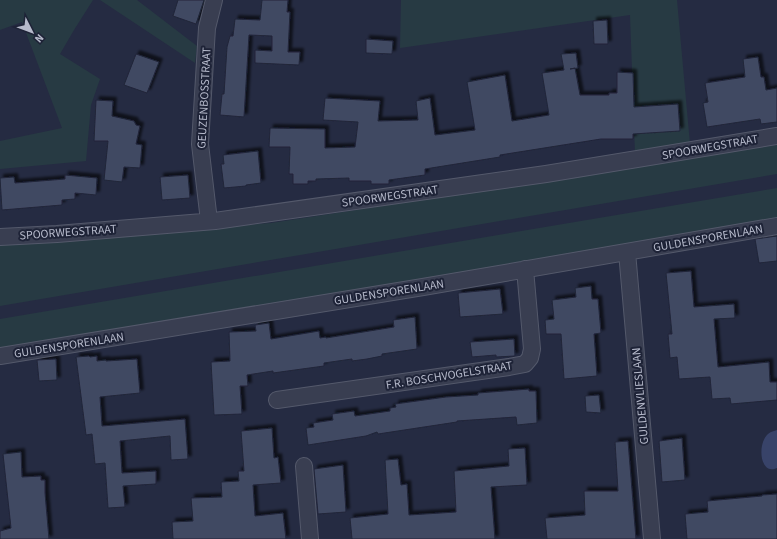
<svg xmlns="http://www.w3.org/2000/svg" width="777" height="539" viewBox="0 0 777 539" font-family="'Source Sans 3',sans-serif">
	<style>
		.green { fill: #273a43 }
		.water { fill: #384369 }
		.building { fill: #414862; stroke: #202539; filter: url(#shadow) }
		.lines { fill: none; stroke-linecap: round; stroke-linejoin: round }
		.street-casing { stroke: #54596b; stroke-width: 18 }
		.street { stroke: #393e51; stroke-width: 16 }
		.labels { text-anchor: middle; stroke-width: 4; stroke-linejoin: round; paint-order: stroke }
		.street-label { font-size: 12px; fill: #b6bacb; stroke: #1e2337 }
	</style>
	<defs>
		<filter id="shadow"><feDropShadow dx="3.5" dy="-3.5" stdDeviation="1" flood-color="#0009"/></filter>
	</defs>
	<rect width="100%" height="100%" fill="#252b42"/>
	<path class="green" d="M0,0H93L74,30L60,54L100,79L91,105L86,161L0,169V141L62,128L22,22L0,30Z
		M100,0H137L197,46L195,63Z
		M401,0H677L690,144L635,154L630,15L400,48Z
		M777,145V174L0,306V244L271,223Z
		M777,188V218L342,295L0,349V319Z"/>
	<path class="water" d="M777,430V468C759,477 756,439 771,432C773,431 775,431 777,430Z"/>
	<path class="building" d="M178,0H204L196,24L173,16Z
		M262,0H288L287,12H290L288,52H300L299,65L255,63V50L272,51V36L249,35L244,117L220,115L222,94H224L227,47L230,36H233L235,19L260,20Z
		M607,20L608,44H594L593,21Z
		M366,39L393,41L392,54L366,53Z
		M576,53L578,68L570,69L575,68L580,95H609V93H617V72L633,73L634,107L678,104L680,131L633,134V139H601L500,155V157L425,169V175L389,180V184H371V181H349V178L316,179V181H308V184H293V174H289L290,147H269L270,128L325,129V148L355,147L358,122L323,120L325,98L380,101L378,121L418,120L416,101L430,98L435,135L475,130L467,82L505,75L512,121L549,115L542,73L564,70L561,54Z
		M136,54L159,62L147,93L124,85Z
		M758,57L761,77H764L766,90L777,88V122L761,124L760,119L707,127L703,103L708,102L705,83L745,77L743,59Z
		M96,100L113,101L112,116L134,121L136,125L140,126L136,144L142,145L140,168L124,167L122,182L104,180L108,141H94Z
		M258,151L261,183L246,185V186L224,188L221,164H224L223,155Z
		M65,175L97,178L96,195L75,193V199L62,200V205L2,210L0,178L14,177L15,183L65,179Z
		M188,175L190,198L162,200L160,177Z
		M777,236V261L759,263L755,239Z
		M691,271L694,307L734,304L735,318L714,319L718,367L769,362L770,382H777V400L731,404L730,398L712,399L710,377L679,379L677,357L670,358L668,334H672L666,273Z
		M591,286L592,299H598L601,333L594,334L597,376L564,379L561,334H546L545,320L554,319L552,300L576,297L575,288Z
		M500,289L503,314L460,317L458,293Z
		M415,317L417,349L382,354V356L367,359L352,361V359L324,363V366L273,373V371L247,375L248,386H240L242,414L214,415L211,362L230,361L229,332L256,331L255,325L269,323L271,339L319,331L320,338L326,337V338L394,327L393,320Z
		M514,339L515,356L496,357V355L472,357L470,342Z
		M89,356L90,357L97,356V361L106,360V361L137,359L140,393L100,397L102,426L185,419L188,459L171,460L170,436L120,441L122,473L156,471V484L123,486L125,507L108,508L105,463L95,464L92,434L86,435L76,357Z
		M56,359L57,380L39,381L37,360Z
		M529,389V391H536L537,423L517,425L516,417L457,421V422L378,434L377,432L366,436L308,445L306,428L314,427L313,423L333,420L332,414L354,411L355,416L390,411V408L396,407L395,404L446,397L478,395V393Z
		M599,395L601,413L586,412L585,396Z
		M272,428L274,458L278,457L281,483L253,485L255,516L283,513L286,539H173L172,522L193,521L191,498L222,497L221,482L239,481L238,471H244L241,431Z
		M682,438L685,480L662,482L659,441Z
		M628,441L636,539H547L545,518L585,515L584,491H618L615,442Z
		M525,448L527,485L491,487L495,539H352L350,518L388,514L385,460L398,459L401,485L407,484L409,515L456,512L454,471L509,466L508,449Z
		M21,452L22,477L41,476V480H45V493L49,539H0V531L11,528L3,454Z
		M343,465L346,512L318,514L314,469Z
		M777,494V539H687L685,514L708,512L707,501L762,496V495Z"/>
	<g class="lines">
		<g class="street-casing">
			<path id="street" d="M209,221L200,144L207,28L214,0
				M0,237L57,234L215,221L546,174L777,136
				M627,252L652,539
				M0,356L423,287L777,226
				M277,400L509,367L525,364L530,358L532,349L525,269
				M304,466L310,539"/>
		</g>
		<use href="#street" class="street"/>
	</g>
	<g class="labels">
		<g class="street-label">
			<text transform="translate(204 98) rotate(-87)" y="4">GEUZENBOSSTRAAT</text>
			<text transform="translate(710 147) rotate(-10)" y="4">SPOORWEGSTRAAT</text>
			<text transform="translate(390 196) rotate(-8)" y="4">SPOORWEGSTRAAT</text>
			<text transform="translate(68 232) rotate(-4)" y="4">SPOORWEGSTRAAT</text>
			<text transform="translate(708 238) rotate(-10)" y="4">GULDENSPORENLAAN</text>
			<text transform="translate(389 292) rotate(-9)" y="4">GULDENSPORENLAAN</text>
			<text transform="translate(69 345) rotate(-9)" y="4">GULDENSPORENLAAN</text>
			<text transform="translate(449 375) rotate(-9)" y="4">F.R. BOSCHVOGELSTRAAT</text>
			<text transform="translate(640 396) rotate(-95)" y="4">GULDENVLIESLAAN</text>
		</g>
	</g>
	<g transform="translate(32 32) rotate(132)" stroke="#1e2337" stroke-width="3" paint-order="stroke">
	<path d="M0-3L7 15L0 10L-7 15Z" fill="#b6bacb"/>
	<text y="-6" font-size="11" font-weight="bold" text-anchor="middle" fill="#b6bacb">N</text>
	</g>
</svg>
